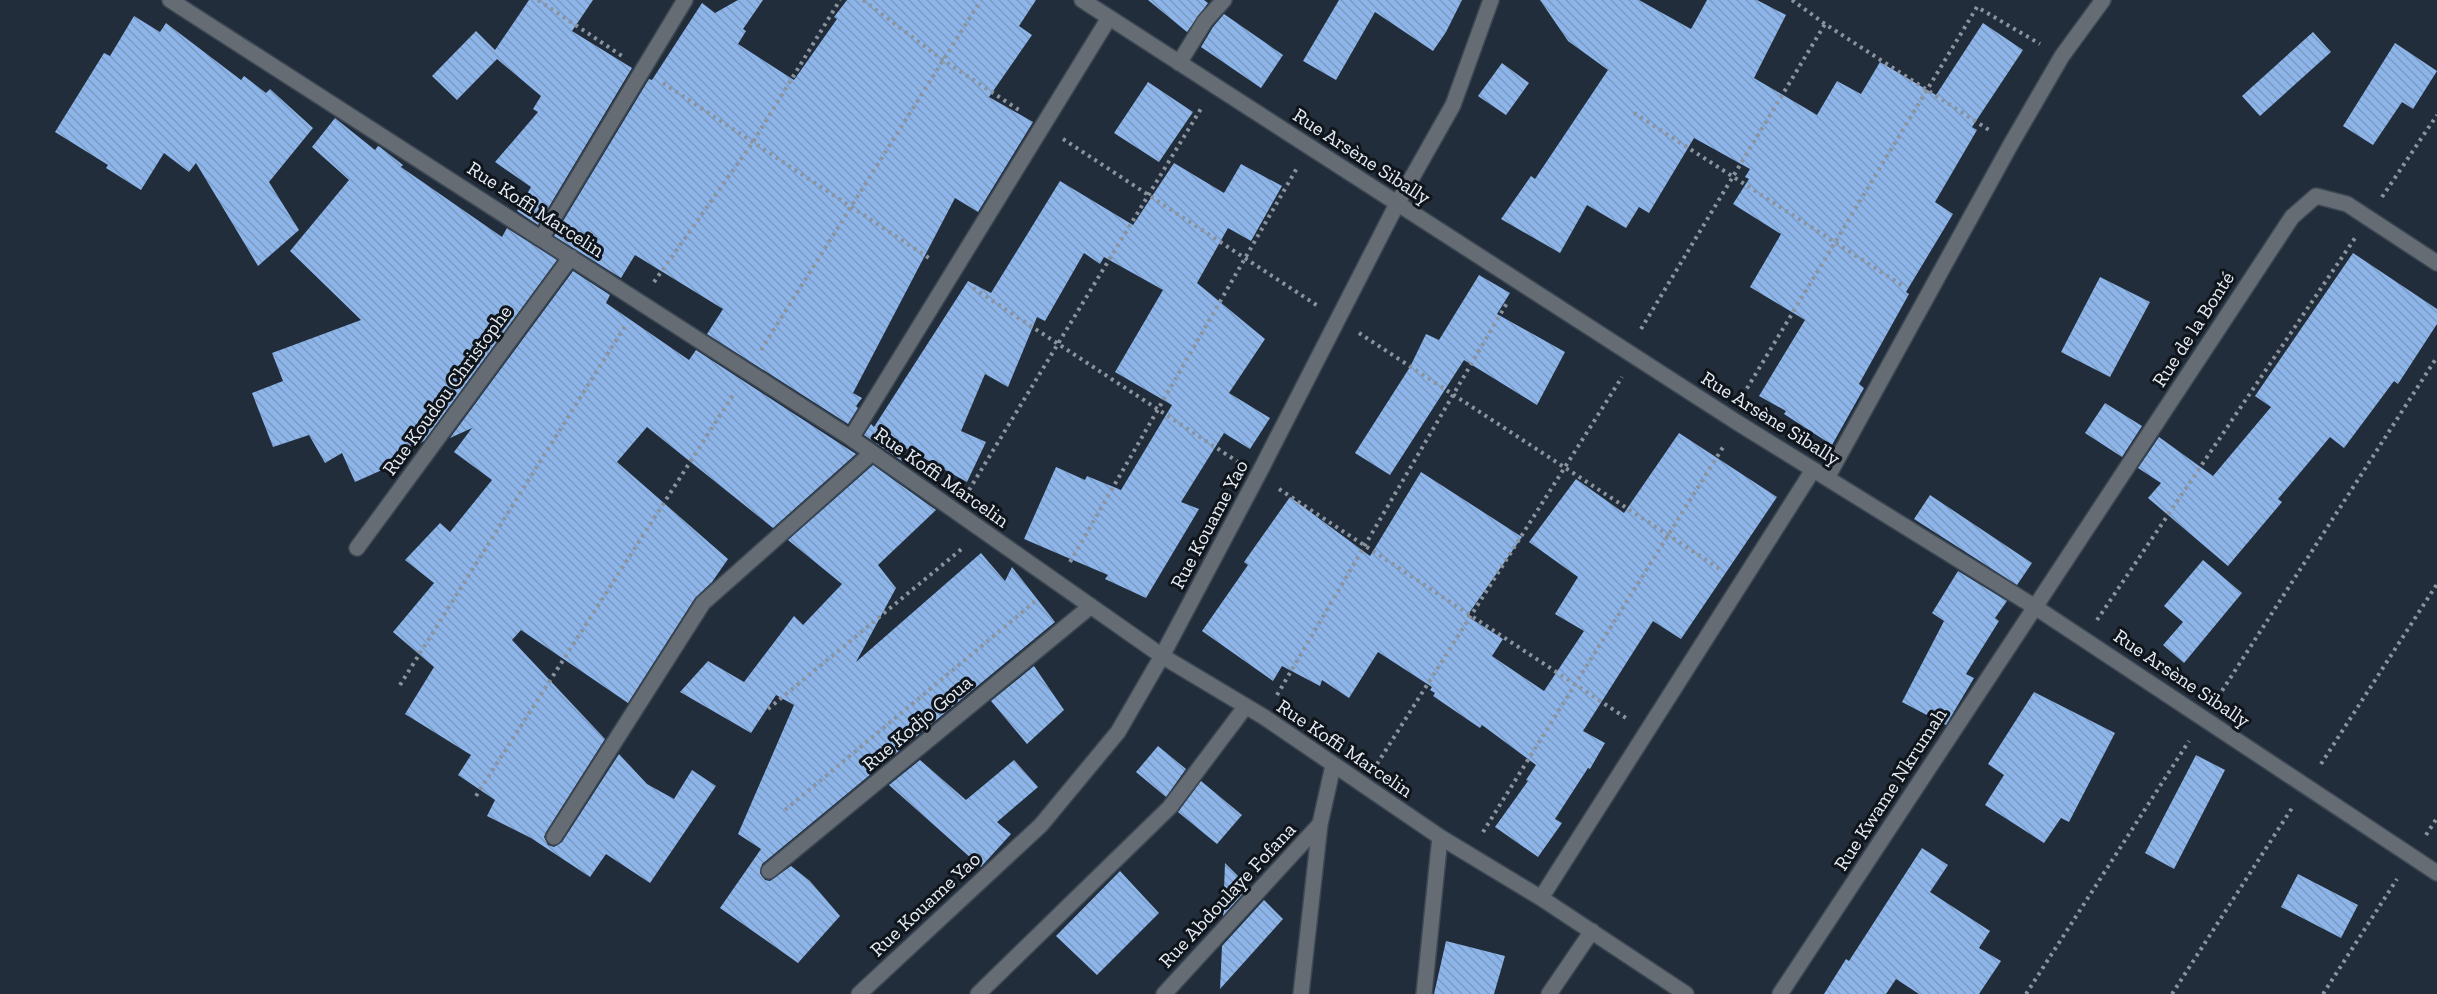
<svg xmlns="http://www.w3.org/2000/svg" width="2437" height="994" viewBox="0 0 2437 994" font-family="'Zilla Slab',serif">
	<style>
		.building { fill: url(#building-back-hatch) }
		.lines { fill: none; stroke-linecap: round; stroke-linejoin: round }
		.street-casing { stroke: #3d4855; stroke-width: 18 }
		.path { stroke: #8a939e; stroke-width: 4; stroke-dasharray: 3 4.5; stroke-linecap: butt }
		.street { stroke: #666c73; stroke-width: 15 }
		.labels { text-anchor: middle; stroke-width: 6; stroke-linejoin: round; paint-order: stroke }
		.street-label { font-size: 20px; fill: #e6edf6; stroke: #10151b }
	</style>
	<defs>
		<pattern id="building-back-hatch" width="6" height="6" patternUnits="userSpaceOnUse" patternTransform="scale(1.5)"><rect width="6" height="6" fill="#8db5ea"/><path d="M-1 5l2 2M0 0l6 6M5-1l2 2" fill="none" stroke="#7b9ac2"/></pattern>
	</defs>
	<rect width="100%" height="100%" fill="#222d3b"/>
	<path class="building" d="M529,0H593L572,31L632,68L538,225L517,211L531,187L495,162L538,112L533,109L541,96L497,59L457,100L432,76L476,31L495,50Z
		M738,0H763L743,29L746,31L738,44L794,80L837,19L834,17L847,0H1036L1019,26L1032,35L989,97L1033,122L978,212L955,198L853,393L862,398L856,406L858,408L848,424L707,334L723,309L635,255L621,278L554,236L649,79L652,80L702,3L715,13Z
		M1148,0H1204L1208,3L1187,32Z
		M1339,0H1462L1446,32L1433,51L1375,12L1336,80L1303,61Z
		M1540,0H1639L1691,29L1707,0H1757L1786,15L1754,78L1817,115L1837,81L1861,94L1880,62L1936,95L1983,23L2023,50L1972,127L1977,130L1935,202L1953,214L1906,292L1909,294L1859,384L1864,388L1832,445L1784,414L1786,411L1759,396L1805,320L1750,287L1781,234L1733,204L1749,179L1745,177L1750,169L1694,138L1649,213L1639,207L1626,228L1587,205L1560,253L1501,219L1531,176L1535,179L1608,70L1568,41Z
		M1224,14L1283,55L1261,88L1201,47L1213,27Z
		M134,16L160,32L166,23L241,80L244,76L266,93L270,89L313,128L269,182L299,230L258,266L196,163L189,172L164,153L141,190L106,168L108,165L55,132L104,53L110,56Z
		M2313,32L2331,52L2260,116L2242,96Z
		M2395,43L2437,71L2413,109L2402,102L2373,145L2343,126Z
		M1502,63L1529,83L1506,115L1478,96Z
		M1148,82L1193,112L1159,162L1114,133Z
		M335,118L375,150L378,146L380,147L403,165L401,167L502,237L507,228L557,260L424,441L388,460L391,466L355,482L342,453L325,463L309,435L273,447L252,393L283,381L272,353L361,320L290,251L349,180L312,147Z
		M1174,163L1224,193L1241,164L1282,186L1251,241L1228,228L1197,283L1265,339L1229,393L1270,418L1250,449L1224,433L1181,502L1199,509L1146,598L1105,579L1108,575L1024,539L1056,467L1085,480L1087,476L1121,490L1172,405L1115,372L1163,290L1104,257L1100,264L1084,253L1045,321L1037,317L1008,387L985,374L961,431L986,442L967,482L878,433L906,464L864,435L871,424L874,427L968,281L991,293L1060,181L1133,225Z
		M2353,253L2437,309V324L2398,384L2394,381L2344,448L2330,437L2278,499L2282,502L2228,566L2148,498L2161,483L2138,468L2159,437L2213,476L2271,407L2255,396Z
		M573,271L610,295L606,303L689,360L696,350L856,454L773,528L647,427L617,462L728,559L712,582L695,598L628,703L521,630L512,640L605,739L546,832L544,837L548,845L554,847L562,842L619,754L647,784L674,799L692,770L716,786L650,883L606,854L590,877L531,838L487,816L495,800L458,775L471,755L405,714L434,667L393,632L434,583L405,560L440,523L450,532L492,480L454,452L472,428L450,438Z
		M1479,275L1510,293L1497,314L1565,352L1537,405L1464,360L1390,475L1355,453L1410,367L1426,334L1439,340Z
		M2100,277L2150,302L2110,377L2061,352Z
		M2105,403L2142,426L2122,457L2085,433Z
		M1679,433L1777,497L1681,639L1653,621L1583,731L1605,743L1590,769L1588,768L1555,819L1562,823L1538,857L1495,827L1528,781L1526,780L1536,765L1482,725L1480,728L1433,696L1435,693L1430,690L1432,687L1378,652L1349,698L1322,680L1320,686L1282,666L1273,681L1202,631L1248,565L1244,562L1290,497L1370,556L1421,472L1522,537L1467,616L1503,639L1492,656L1544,691L1584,631L1555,614L1578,577L1529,542L1576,479L1624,513Z
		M873,465L936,510L878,565L896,588L856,662L981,553L1005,581L1012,567L1055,622L762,864L760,873L765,880L770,881L791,866L810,881L840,916L798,963L720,908L761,849L738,834L794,705L776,695L751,733L680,692L708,661L744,682L794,616L803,625L842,584L788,540Z
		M1930,495L2032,563L2017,585L1914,519Z
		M2203,560L2242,593L2184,663L2163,645L2183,622L2164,606Z
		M1958,571L2007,601L1995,618L1999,621L1966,674L1974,678L1946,725L1902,702L1944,621L1932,613Z
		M1034,666L1064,710L1027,744L991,701Z
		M2034,692L2115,733L2069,822L2061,818L2044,843L1985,805L2004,775L1988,764Z
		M1158,746L1186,769L1166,797L1136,772Z
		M2196,755L2225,770L2174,869L2145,853Z
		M920,760L966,800L1014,760L1038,787L997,822L1011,834L981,867L889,785Z
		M1201,781L1242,815L1217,844L1178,812Z
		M1922,848L1948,865L1930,892L1990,931L1979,948L2001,961L1979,994H1919L1896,979L1886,994H1824L1846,959L1849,961Z
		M1225,863L1249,887L1223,916Z
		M1120,871L1159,913L1097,975L1056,936Z
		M2298,874L2358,905L2341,938L2281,907Z
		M1264,900L1283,919L1220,989L1222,946Z
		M1446,941L1505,956L1494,994H1434Z"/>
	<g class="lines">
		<g class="street-casing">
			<path id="street" d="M170,0L851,438L1162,656L1264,717L1440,837L1541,898L1686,994
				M1082,0L1738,423L2035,607L2437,873
				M1179,63L1205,21L1224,0
				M542,237L685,0
				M851,438L1109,18
				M1827,478L2011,144L2062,56L2103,0
				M357,548L571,257
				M554,837L703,603L872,453
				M769,871L1091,606
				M1541,898L1813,470
				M859,994L1041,825L1118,732L1162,656L1258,475L1397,204L1453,105L1491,0
				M978,994L1170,807L1246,706
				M1164,994L1320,824
				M1301,994L1320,824L1333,766
				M1424,994L1440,837
				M1549,994L1592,931
				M1780,994L2292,217L2316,196L2347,204L2437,263"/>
		</g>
		<path class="path" d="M538,0L622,56
			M863,0L943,60L1022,112
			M1792,0L1825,24L1989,130
			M663,83L932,260
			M1634,113L1903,286
			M1063,139L1318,306
			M2382,197L2437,115
			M654,282L753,142L840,0
			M973,288L1238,462
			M1641,329L1825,24
			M1359,333L1720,569
			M761,350L981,0
			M1743,395L1977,7L2040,44
			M1279,489L1626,718
			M969,490L1202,107
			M1070,562L1297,168
			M2097,620L2355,238
			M400,685L627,323
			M1277,695L1507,303
			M2218,697L2437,357
			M768,709L964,547
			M1377,764L1622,377
			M2321,764L2437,584
			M476,796L735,392
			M785,810L1038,599
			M1483,832L1725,444
			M2426,835L2437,818
			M2026,994L2189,741
			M2172,994L2292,808
			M2323,994L2397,879"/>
		<use href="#street" class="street"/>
	</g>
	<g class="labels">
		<g class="street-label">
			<text transform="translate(1362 156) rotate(33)" y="7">Rue Arsène Sibally</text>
			<text transform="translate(536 209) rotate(33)" y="7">Rue Koffi Marcelin</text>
			<text transform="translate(2193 329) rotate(-57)" y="7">Rue de la Bonté</text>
			<text transform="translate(447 390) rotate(-54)" y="7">Rue Koudou Christophe</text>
			<text transform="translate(1771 418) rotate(32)" y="7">Rue Arsène Sibally</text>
			<text transform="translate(942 477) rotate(35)" y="7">Rue Koffi Marcelin</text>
			<text transform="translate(1209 524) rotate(-62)" y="7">Rue Kouame Yao</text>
			<text transform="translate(2182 678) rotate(34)" y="7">Rue Arsène Sibally</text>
			<text transform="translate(917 723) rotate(-40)" y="7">Rue Kodjo Goua</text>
			<text transform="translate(1345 748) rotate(34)" y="7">Rue Koffi Marcelin</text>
			<text transform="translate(1890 789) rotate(-57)" y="7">Rue Kwame Nkrumah</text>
			<text transform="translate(1227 895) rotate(-47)" y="7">Rue Abdoulaye Fofana</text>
			<text transform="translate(925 904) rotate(-43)" y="7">Rue Kouame Yao</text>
		</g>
	</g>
</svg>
